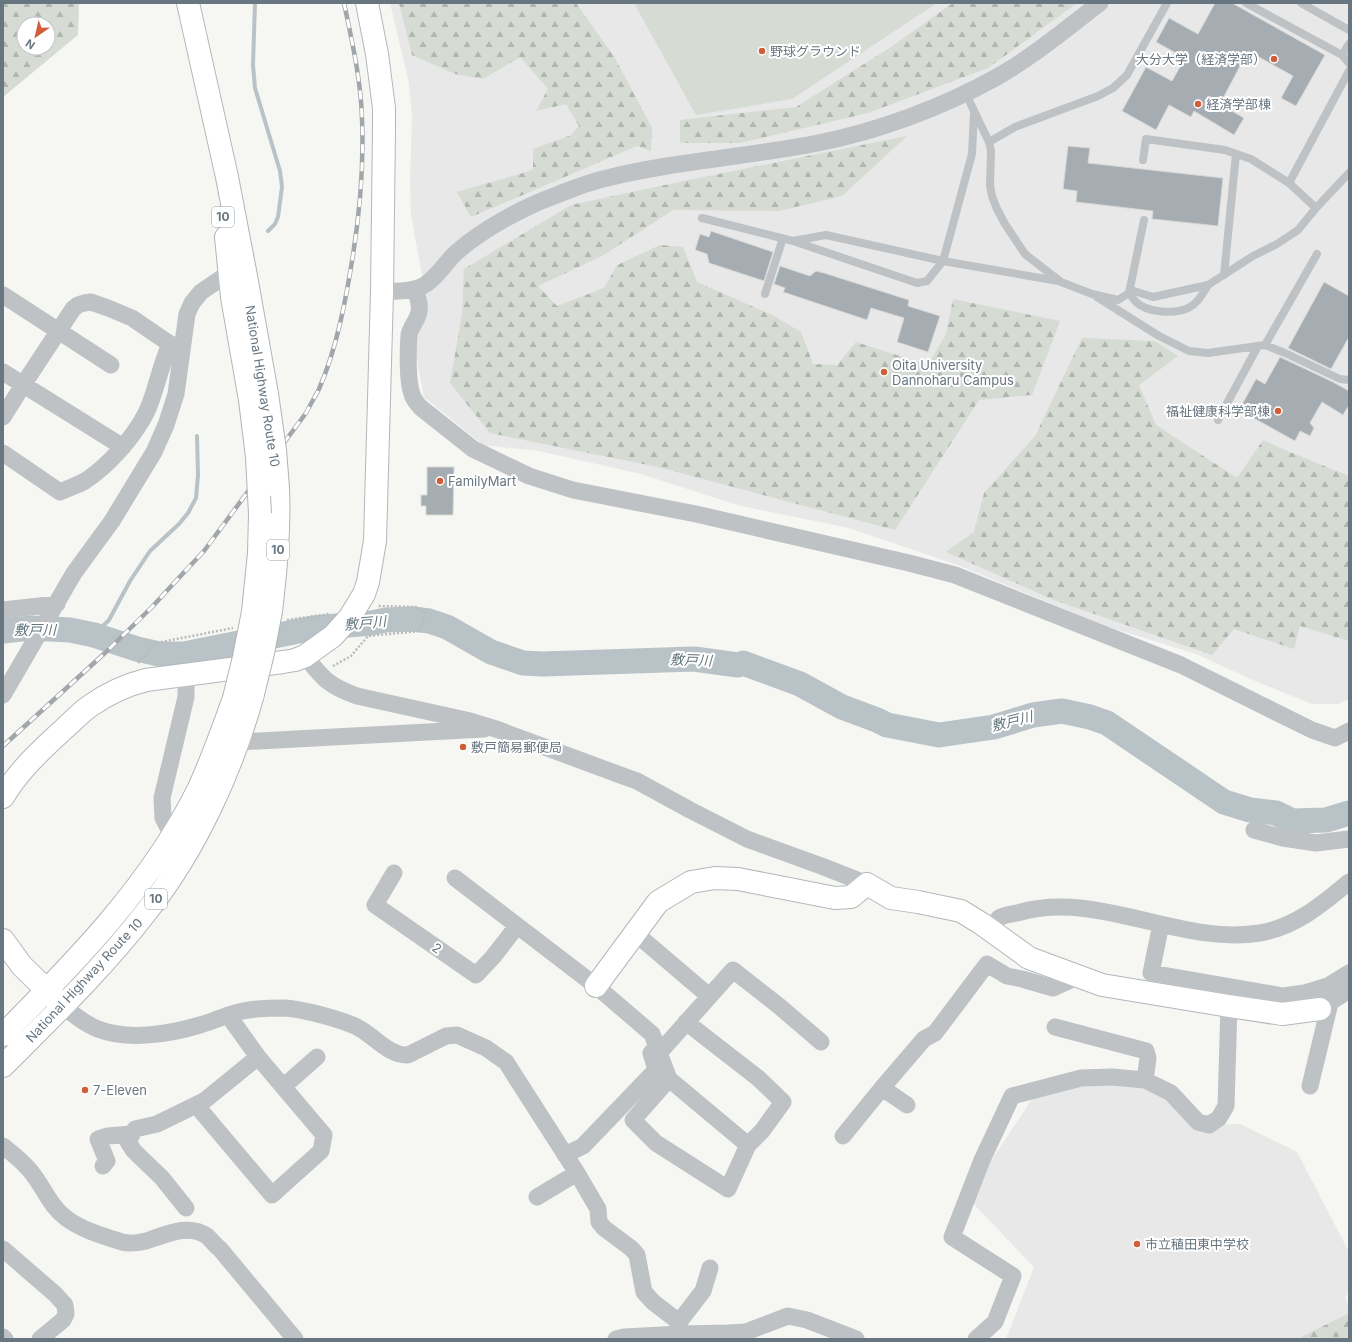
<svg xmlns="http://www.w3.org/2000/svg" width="1352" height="1342" viewBox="0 0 1352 1342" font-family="Inter,'Noto Sans JP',sans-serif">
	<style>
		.built { fill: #e7e8e7 }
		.forest { fill: url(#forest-firs); fill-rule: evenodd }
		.pitch { fill: #d6dbd3 }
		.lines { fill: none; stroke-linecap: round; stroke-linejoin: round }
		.stream { stroke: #b9c2c7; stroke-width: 4 }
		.river { stroke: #b9c2c7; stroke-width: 25 }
		.building { fill: #a6adb2; stroke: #d8d8d6 }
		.secondary-casing { stroke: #b3b7bb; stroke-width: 24 }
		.highway-casing { stroke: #b1b5b8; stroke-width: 24 }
		.path { stroke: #b8bbbd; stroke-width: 2.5; stroke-dasharray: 2 2; stroke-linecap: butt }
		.lane { stroke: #bec2c5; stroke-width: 8 }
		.street { stroke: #bec2c5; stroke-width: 17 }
		.secondary { stroke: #fff; stroke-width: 22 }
		.highway { stroke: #fff; stroke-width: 22 }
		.rail-casing { stroke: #a0a6aa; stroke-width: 4.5 }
		.rail { stroke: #fff; stroke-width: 3; stroke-dasharray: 9; stroke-linecap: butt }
		.highway-bridge-casing { stroke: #b1b5b8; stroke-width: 24; stroke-linecap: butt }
		.highway-bridge { stroke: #fff; stroke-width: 22 }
		.poi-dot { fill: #d05e3a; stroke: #fff; stroke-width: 1.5 }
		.labels { text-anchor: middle; stroke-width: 4; stroke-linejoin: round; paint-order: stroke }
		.shield { fill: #fff; stroke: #959fa7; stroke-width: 1 }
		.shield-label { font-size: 12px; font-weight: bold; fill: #687681 }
		.poi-label { font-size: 13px; fill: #687681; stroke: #fff; text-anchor: start }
		.street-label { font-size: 13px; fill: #687681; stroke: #fff }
		.water-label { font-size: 14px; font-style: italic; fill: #64777e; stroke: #fff }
	</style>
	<defs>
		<pattern id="forest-firs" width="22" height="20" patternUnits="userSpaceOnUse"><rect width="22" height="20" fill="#d6dbd3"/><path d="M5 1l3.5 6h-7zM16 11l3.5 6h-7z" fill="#b1b6b1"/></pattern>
	</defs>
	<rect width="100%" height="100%" fill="#f6f6f3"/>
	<path class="built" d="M390,3H1349V699L1338,704H1312L1253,680L1196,654L1102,625L963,567L849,528L741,506L641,474L539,451L483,445L424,397L414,346L426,297L411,215L410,183L412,116L409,83Z
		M1137,1080L1209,1125L1240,1124L1297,1152L1349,1252V1293L1345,1297L1349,1308V1313L1297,1339H1006L1034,1267L967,1197L1038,1090Z"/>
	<path class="forest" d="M3,3H79L78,35L3,97ZM24,24H48V48H24Z
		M399,3H576L615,58L652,128L651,151L637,146L471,217L457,192L533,170V149L571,135L579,126L566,104L536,111L548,89L520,57L483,79L455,74L412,55Z
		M953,3H1077L988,68L868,113L740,143H680V120L796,107L891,47Z
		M907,136L842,196L779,211L673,210L602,256L538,286L557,306L604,288L617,265L660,245L683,247L697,282L772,315L801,332L813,364L837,365L856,342L928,365L946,334L953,299L1060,321L1032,395L979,400L895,530L658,467L490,433L450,383L462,314L464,269L571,205L679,182Z
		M1082,338L1155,341L1178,356L1139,385L1156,425L1237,478L1263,440L1285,450L1349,476V641L1300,626L1294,649L1234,629L1212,655L1054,600L946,552L974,532L984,493L1035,436Z
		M1349,1313V1339H1297Z"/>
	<path class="pitch" d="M634,3H937L792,99L696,115Z"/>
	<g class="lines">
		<path class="stream" d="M255,3L253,65L255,88L280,171L282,187L278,217L275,224L268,231
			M94,635L109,620L130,581L150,551L179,524L188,513L196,498L198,475L197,436"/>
		<path class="river" d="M3,631L31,628L70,630L94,635L137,649L159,654H184L314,628L371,623L386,620L413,619L429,621L447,627L491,652L523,663L543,664L694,659L738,665L743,663L800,684L842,707L877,720L887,725L939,735L994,727L1033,715L1062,711L1090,717L1107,723L1224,802L1250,810L1276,813L1292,821L1326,820L1349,813"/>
	</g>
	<path class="building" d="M1215,3H1232L1325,55L1296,106L1281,98L1293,76L1248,51L1220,104L1244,118L1234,135L1194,111L1191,117L1169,105L1156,130L1122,111L1146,67L1172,81L1185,58L1156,42L1169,18L1198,34Z
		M1068,146L1090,148L1088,163L1223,178L1218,226L1152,219L1153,211L1076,202L1077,191L1063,189Z
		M711,231L773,252L764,281L709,263L707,254L695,250L700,234L709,237Z
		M780,266L810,276L816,271L824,273L909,300L908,306L940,316L928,352L897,342L904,318L871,308L867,320L783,292L785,288L774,284Z
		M1324,282L1349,296V337L1331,369L1288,348Z
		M1280,357L1333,382L1349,391V405L1343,415L1322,402L1310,423L1314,428L1310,436L1300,431L1295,441L1239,410L1256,379L1265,384Z
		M427,467H454L453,515H426V506H421V495H427Z"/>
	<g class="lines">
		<g class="secondary-casing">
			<path id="secondary" d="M3,797C19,770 42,749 65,728C73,721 81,712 90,706C107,694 126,685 146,680L283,662L295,660L305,656L333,636L350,617L364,594L368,582L375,541L382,292L384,129V108L377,54L367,3
				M3,940L22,966L61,1004
				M596,986L658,902L691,882L715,878L738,879L835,898L851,897L867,884L891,898L918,902L961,911L982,924L1029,958L1102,985L1229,1006L1282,1014L1320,1009"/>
		</g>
		<g class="highway-casing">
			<path id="highway" d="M188,3L227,177L246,276L267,394
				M226,237L232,297L250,400
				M271,611C276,570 280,529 278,488
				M253,612L259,553L260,514
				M3,1035C76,961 151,885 198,790C212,760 223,729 234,698
				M3,1066C53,1016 104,967 147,911C196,849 232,770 253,694"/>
		</g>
		<path class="path" d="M287,620L329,614
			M138,663L156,643L233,628
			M333,666L351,656L368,636L420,631L425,613L417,607L377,606"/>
		<path class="lane" d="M1246,3L1342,55L1349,63
			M1301,3L1349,30
			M1342,55L1349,44
			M965,92L989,142L991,151L990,185L992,196L997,209L1005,224L1025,254L1061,282L1092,294L1118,300L1129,293L1144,220
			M974,113L972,154L943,261L1058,281
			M989,142L1015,127L1098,96L1113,88L1127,75L1167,3
			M1143,160L1146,139L1225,150L1251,159L1289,183L1316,208L1349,173
			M1289,183L1349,71
			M702,218L793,241L826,235L943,261L927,281L917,283L793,241
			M1317,254L1265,345L1285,353L1340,379L1349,380
			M1224,275L1236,154
			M1208,285C1204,292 1198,303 1190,307C1176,315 1146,313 1135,301C1133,299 1131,295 1129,293L1134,291L1153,297L1208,285L1253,256L1277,244L1298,230L1316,208
			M765,294L783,238
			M1097,297L1159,336L1189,351L1208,353L1265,345
			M1218,420L1258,346"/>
		<path class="street" d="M415,289C418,299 422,308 417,318C414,324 410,329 409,335C408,349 407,381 412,394C413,399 417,403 420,407L473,449L529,476L573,490L696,514L909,563L955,575L1181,665L1312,730L1335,738L1349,731
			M382,292C395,291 410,292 421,287C437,279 445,262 458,251C483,229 524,207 554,196C570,190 586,183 603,179C674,161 747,157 818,143C879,131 943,107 997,77C1034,56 1067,28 1100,3
			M3,295L111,365
			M3,372L123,447
			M3,417L23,385L73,309L78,305L84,303L91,302L108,308L132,318L170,344L181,346
			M3,453L60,492C68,488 78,485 85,481C108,466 134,437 146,413C152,401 155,388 159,376C162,365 166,354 170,344
			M3,610L57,604
			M305,656C323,679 329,686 357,696L466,720L496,729L623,776L637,781L690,810L747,839L824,867L867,884
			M3,695L74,573L112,521L154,452L166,425L176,394L187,314L192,303L201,292L229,273L239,272
			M238,742L484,729
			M1254,830L1283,838L1316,843L1349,839
			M172,835L163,818L162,798L186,697V674
			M394,873L375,905L476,975L493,957L517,926
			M455,878L596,986L652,1034L669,1079L748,1145L728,1189L656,1143L633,1120L669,1079
			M1161,924L1151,973L1283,996L1305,993L1328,986L1349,973
			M991,931C993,927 996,921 999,918C1003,915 1012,914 1017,913C1098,889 1179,946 1260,933C1296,927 1322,904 1349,882
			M635,933L709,996
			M63,1006C74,1015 85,1024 98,1029C128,1041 170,1034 200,1025C214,1021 228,1014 243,1011C257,1008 271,1008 285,1008C303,1009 339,1019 355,1026C373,1034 388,1056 408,1055L446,1036L457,1035L486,1048L506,1062L577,1173
			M1320,1009L1349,990
			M686,1022L758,1078L783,1102L762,1131L748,1145
			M1055,1027L1146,1051L1148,1058L1145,1080
			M659,1053L733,970L779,1006L821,1042
			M1310,1086L1330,1003
			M283,1087L317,1057
			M196,1105L272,1195L321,1151L324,1135L258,1057
			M907,1105L882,1088L924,1039L935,1033L987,964L1007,976L1022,979L1053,988L1079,976
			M843,1136L882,1088
			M3,1146C13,1154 24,1162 32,1173C44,1188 50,1206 66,1218C82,1230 103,1236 122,1242C129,1244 138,1243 146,1241C165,1235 188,1223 207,1236C211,1240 215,1245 220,1249L295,1339
			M565,1155L583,1146L656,1070L651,1053L653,1051
			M103,1166L107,1161L98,1139L108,1136L132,1134
			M537,1197L577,1173L598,1209L599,1222L604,1228L632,1249L637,1255L644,1292L653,1302L679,1322
			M186,1208L162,1178L134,1151L128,1142L135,1129L157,1124L204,1101L258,1057L228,1015
			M3,1249L55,1294L65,1305L66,1314L63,1320L40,1339
			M680,1334L679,1322L703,1291L710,1268
			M3,1337L5,1339
			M616,1339L624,1337L680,1334L728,1333L746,1332L788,1316L807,1320L856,1339
			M976,1339L995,1322L1013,1276L952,1237L982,1160L1012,1096L1081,1078L1112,1077L1145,1080L1171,1093L1198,1122L1209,1125L1219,1118L1226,1106L1229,1006"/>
		<use href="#secondary" class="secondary"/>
		<use href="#highway" class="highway"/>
		<g class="rail-casing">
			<path id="rail" d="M3,746L106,652L152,607L175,582L204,551L306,413C310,405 315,397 319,389C337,348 346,299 353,255C360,210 364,165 362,119C361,80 352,41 344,3"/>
		</g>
		<use href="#rail" class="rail"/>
		<g class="highway-bridge-casing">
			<path id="highway-bridge" d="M267,394L275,450L278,488
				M250,400L257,457L260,514
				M253,694L263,653L271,611
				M234,698L244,657L253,612"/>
		</g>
		<use href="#highway-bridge" class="highway-bridge"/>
	</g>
	<g class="poi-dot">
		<circle cx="762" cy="51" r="4"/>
		<circle cx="1274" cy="59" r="4"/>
		<circle cx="1198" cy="104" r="4"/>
		<circle cx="884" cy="372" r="4"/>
		<circle cx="1278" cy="411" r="4"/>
		<circle cx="440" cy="481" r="4"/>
		<circle cx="463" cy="747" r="4"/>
		<circle cx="85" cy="1090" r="4"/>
		<circle cx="1137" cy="1244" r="4"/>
	</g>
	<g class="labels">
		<g class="shield">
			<rect x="212" y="207" width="22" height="20" rx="3"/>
			<rect x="267" y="540" width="22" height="20" rx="3"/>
			<rect x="145" y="889" width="22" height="20" rx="3"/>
		</g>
		<g class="shield-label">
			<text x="223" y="221">10</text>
			<text x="278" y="554">10</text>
			<text x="156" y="903">10</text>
		</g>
		<g class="poi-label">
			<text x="770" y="56">野球グラウンド</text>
			<text x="1266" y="64" text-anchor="end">大分大学（経済学部）</text>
			<text x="1206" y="109">経済学部棟</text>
			<text x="892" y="370">Oita University<tspan x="892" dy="15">Dannoharu Campus</tspan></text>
			<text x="1270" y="416" text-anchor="end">福祉健康科学部棟</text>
			<text x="448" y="486">FamilyMart</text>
			<text x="471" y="752">敷戸簡易郵便局</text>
			<text x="93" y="1095">7-Eleven</text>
			<text x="1145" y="1249">市立稙田東中学校</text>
		</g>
		<g class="street-label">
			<text transform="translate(263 386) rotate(81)" y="5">National Highway Route 10</text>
			<text transform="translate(437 948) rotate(35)" y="5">2</text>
			<text transform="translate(84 980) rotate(-47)" y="5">National Highway Route 10</text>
		</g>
		<g class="water-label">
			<text transform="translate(365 623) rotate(-5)" y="5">敷戸川</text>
			<text x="35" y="635">敷戸川</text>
			<text transform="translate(691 660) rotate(2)" y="5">敷戸川</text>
			<text transform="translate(1012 721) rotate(-14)" y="5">敷戸川</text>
		</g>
	</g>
	<rect width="1352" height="1342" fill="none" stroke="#687681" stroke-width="8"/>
	<g transform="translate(36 36) rotate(214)"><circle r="19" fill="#ffffff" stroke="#c3c8cd"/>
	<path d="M0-3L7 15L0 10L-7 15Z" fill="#d05e3a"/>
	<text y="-6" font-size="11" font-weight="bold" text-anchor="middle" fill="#687681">N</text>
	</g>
</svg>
